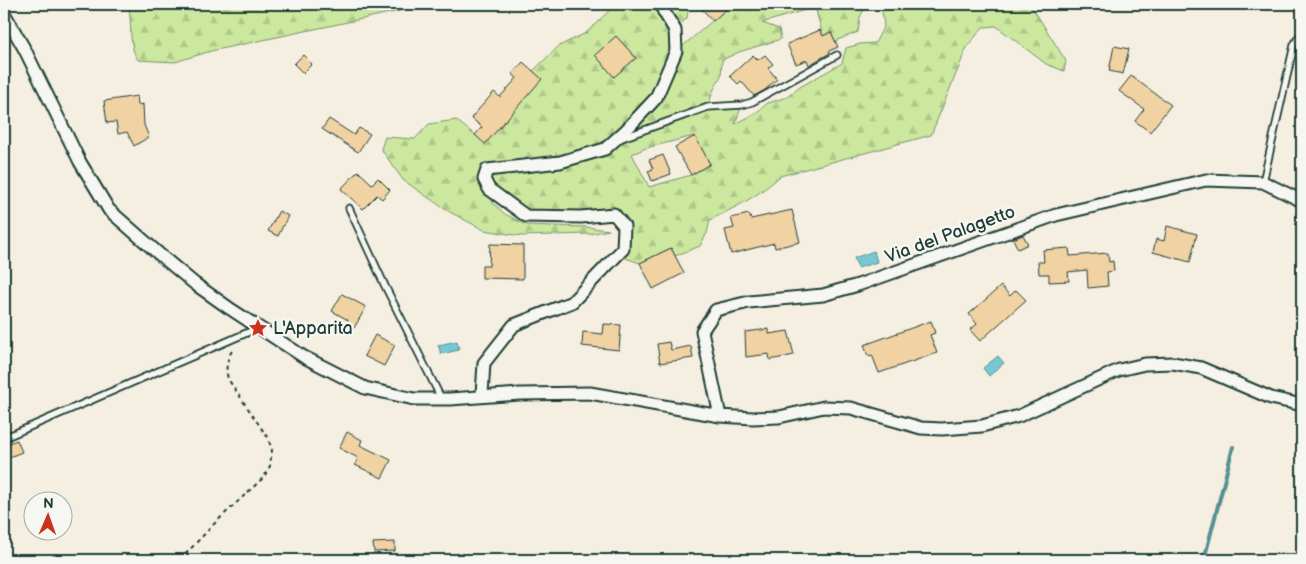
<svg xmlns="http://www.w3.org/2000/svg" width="1306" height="564" viewBox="0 0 1306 564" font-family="'Balsamiq Sans',sans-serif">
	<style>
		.forest { fill: url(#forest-firs); stroke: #76926a; fill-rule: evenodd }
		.water { fill: #77c8d2; stroke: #549093 }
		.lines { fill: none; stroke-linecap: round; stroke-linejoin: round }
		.stream { stroke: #549093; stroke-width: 4 }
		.building { fill: #f1d2a3; stroke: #1f3d34 }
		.lane-casing { stroke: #1f3d34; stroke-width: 9 }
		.street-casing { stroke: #1f3d34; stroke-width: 15 }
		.path { stroke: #1f3d34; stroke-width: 2; stroke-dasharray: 4 4; stroke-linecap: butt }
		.lane { stroke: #f6f6f2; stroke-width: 5.5 }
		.street { stroke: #f6f6f2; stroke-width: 11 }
		.labels { text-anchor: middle; stroke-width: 5; stroke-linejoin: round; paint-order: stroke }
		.street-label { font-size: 18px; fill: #1f3d34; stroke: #f6f6f2 }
		.poi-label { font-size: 18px; fill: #1f3d34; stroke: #f6f6f2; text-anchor: start }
	</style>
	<defs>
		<pattern id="forest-firs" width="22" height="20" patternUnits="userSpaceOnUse" patternTransform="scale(1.25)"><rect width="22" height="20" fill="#cce89f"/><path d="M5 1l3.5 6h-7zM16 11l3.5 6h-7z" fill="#afc88a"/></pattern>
	</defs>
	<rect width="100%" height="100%" fill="#f5efe2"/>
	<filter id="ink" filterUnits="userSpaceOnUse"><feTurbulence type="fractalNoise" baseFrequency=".02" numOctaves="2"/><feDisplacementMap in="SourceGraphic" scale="10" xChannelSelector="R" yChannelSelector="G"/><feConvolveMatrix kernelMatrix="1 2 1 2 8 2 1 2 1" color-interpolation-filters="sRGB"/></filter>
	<g filter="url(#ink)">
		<path class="forest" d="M128,4H428V5L211,51L175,62L138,60C127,44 133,22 128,4Z
			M616,4H689L687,18L675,30L677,51L732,4H867L860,17L858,32L835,41L831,32L823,36L815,7L762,23L779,29L781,39L739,52L722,60L721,76L713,91L708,106L742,105L735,124L753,115L768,103L787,97L800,87L842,63L846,48L860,44L875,43L884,26L881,4H1030L1066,61L1064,71L1046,64L996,26L983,27L967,47L931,135L780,176C759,196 736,207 710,220L707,233L700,246L675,256L671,248L640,263L617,255L624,226L614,214L526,216L490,190L493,203L505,214L526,225L586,227L609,230L589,234L521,236L484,230L446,210L403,180L381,149L385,137L415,139L429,124L456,120L485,143L533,71L559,46L586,33ZM694,136L710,164L691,175L649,187L632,154L646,148Z"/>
		<path class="water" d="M874,251L877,262L858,268L854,258Z
			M457,341L459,350L441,354L438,345Z
			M998,356L1004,363L989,376L983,368Z"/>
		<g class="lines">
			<path class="stream" d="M1204,560L1233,447"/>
		</g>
		<path class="building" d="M708,4H732L713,21L702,9Z
			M820,30L823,36L831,32L838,47L829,51L830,53L809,65L807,60L796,64L787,44Z
			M616,36L636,58L614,77L595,55Z
			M1114,46L1129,49L1123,74L1109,71Z
			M303,55L312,64L303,73L294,64Z
			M753,55L758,60L765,55L773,64L768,68L777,79L765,90L754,96L741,81L738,84L730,76Z
			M523,62L542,79L485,144L475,135L482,127L471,118L494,92L500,97L517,78L512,74Z
			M1131,76L1171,105L1150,132L1135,121L1144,109L1119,91Z
			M137,96L138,105L143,104L144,125L149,137L134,146L127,132L118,134L116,122L107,123L104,101Z
			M329,119L354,135L359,128L370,134L358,152L322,129Z
			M695,136L710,164L691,175L675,147Z
			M663,155L671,174L652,181L648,171L653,169L649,160Z
			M358,171L372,184L378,178L390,190L382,199L377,195L363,209L341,189Z
			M792,210L800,242L775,248L774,243L731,254L725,230L734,228L731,218L749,214L751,219Z
			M279,211L288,216L278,236L268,231Z
			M1167,226L1197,234L1190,262L1153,252L1156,239L1164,241Z
			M1023,235L1028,244L1018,249L1013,239Z
			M490,244L523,245V279L482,278V266H489Z
			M671,248L684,273L653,289L640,263Z
			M1069,248L1070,256L1108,253L1109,262L1113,261L1114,271L1107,272L1108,286L1088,288L1087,270L1068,272L1069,281L1049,282V274H1039L1038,262H1044L1043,250Z
			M1001,286L1010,296L1016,290L1026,300L980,341L970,330L977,324L969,314Z
			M342,294L366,307L354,328L346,324L348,320L332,311Z
			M931,321L935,333L930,335L937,353L879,373L872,355L868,356L864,345Z
			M604,324L621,325L619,350L582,346L583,332L603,334Z
			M769,329V334L788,331L794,355L770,360L769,354L746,357L745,332Z
			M375,335L395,345L384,366L364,356Z
			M669,342L671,350L691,346L693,358L660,363L657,344Z
			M347,432L362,440L360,445L391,460L382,478L355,465L358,458L339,448Z
			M17,440L22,452L7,458L4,445Z
			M395,542V551L374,552L373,543Z"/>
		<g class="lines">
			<g class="lane-casing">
				<path id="lane" d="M622,138L708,107L742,105L752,102L837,55
					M1263,182L1294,45L1298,38L1302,36
					M349,208L385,286L441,398
					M4,438L258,328"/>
			</g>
			<g class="street-casing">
				<path id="street" d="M4,13L25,50L80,162L109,210L159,254L195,284L229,308L304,357L365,388L414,399H450L520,394L590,393L720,416L753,418L779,417L824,407L851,408L921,428L942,429L982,426L1019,416L1119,370L1145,364L1173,363L1201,368L1271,398L1302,405
					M482,395L484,363L514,325L572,302L623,249L624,226L614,214L581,217L526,216L489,189L484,179L487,170L560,162L605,149L626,130L656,98L676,51L675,30L664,12L661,4
					M720,416L702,331L716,310L749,302L823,295L858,285L1056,215L1206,180L1263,182L1302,201"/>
			</g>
			<path class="path" d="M180,560L214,524L264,477L270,466L272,450L268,438L228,379C225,367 227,359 233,349"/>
			<use href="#lane" class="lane"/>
			<use href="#street" class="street"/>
		</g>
	</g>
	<defs>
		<g id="sight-bare" transform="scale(1.5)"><path d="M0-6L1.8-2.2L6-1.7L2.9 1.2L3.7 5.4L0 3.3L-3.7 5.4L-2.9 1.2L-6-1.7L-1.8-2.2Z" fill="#c8321e" stroke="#f6f6f2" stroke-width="2.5" paint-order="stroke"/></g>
	</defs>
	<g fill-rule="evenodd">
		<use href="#sight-bare" x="258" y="328"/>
	</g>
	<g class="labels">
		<g class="street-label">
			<text transform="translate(950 234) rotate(-20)" y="6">Via del Palagetto</text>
		</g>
		<g class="poi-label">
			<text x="273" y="334">L'Apparita</text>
		</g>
	</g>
	<rect width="1306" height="564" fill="none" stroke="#f6f6f2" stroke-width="20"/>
	<rect x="10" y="10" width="1286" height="544" fill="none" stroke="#1f3d34" stroke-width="2" filter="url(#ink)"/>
	<g transform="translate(48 516) rotate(2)"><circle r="24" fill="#f6f6f2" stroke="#a0aca6"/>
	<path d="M0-4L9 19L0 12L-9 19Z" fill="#c8321e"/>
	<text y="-8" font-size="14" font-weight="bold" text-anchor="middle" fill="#1f3d34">N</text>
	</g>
</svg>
